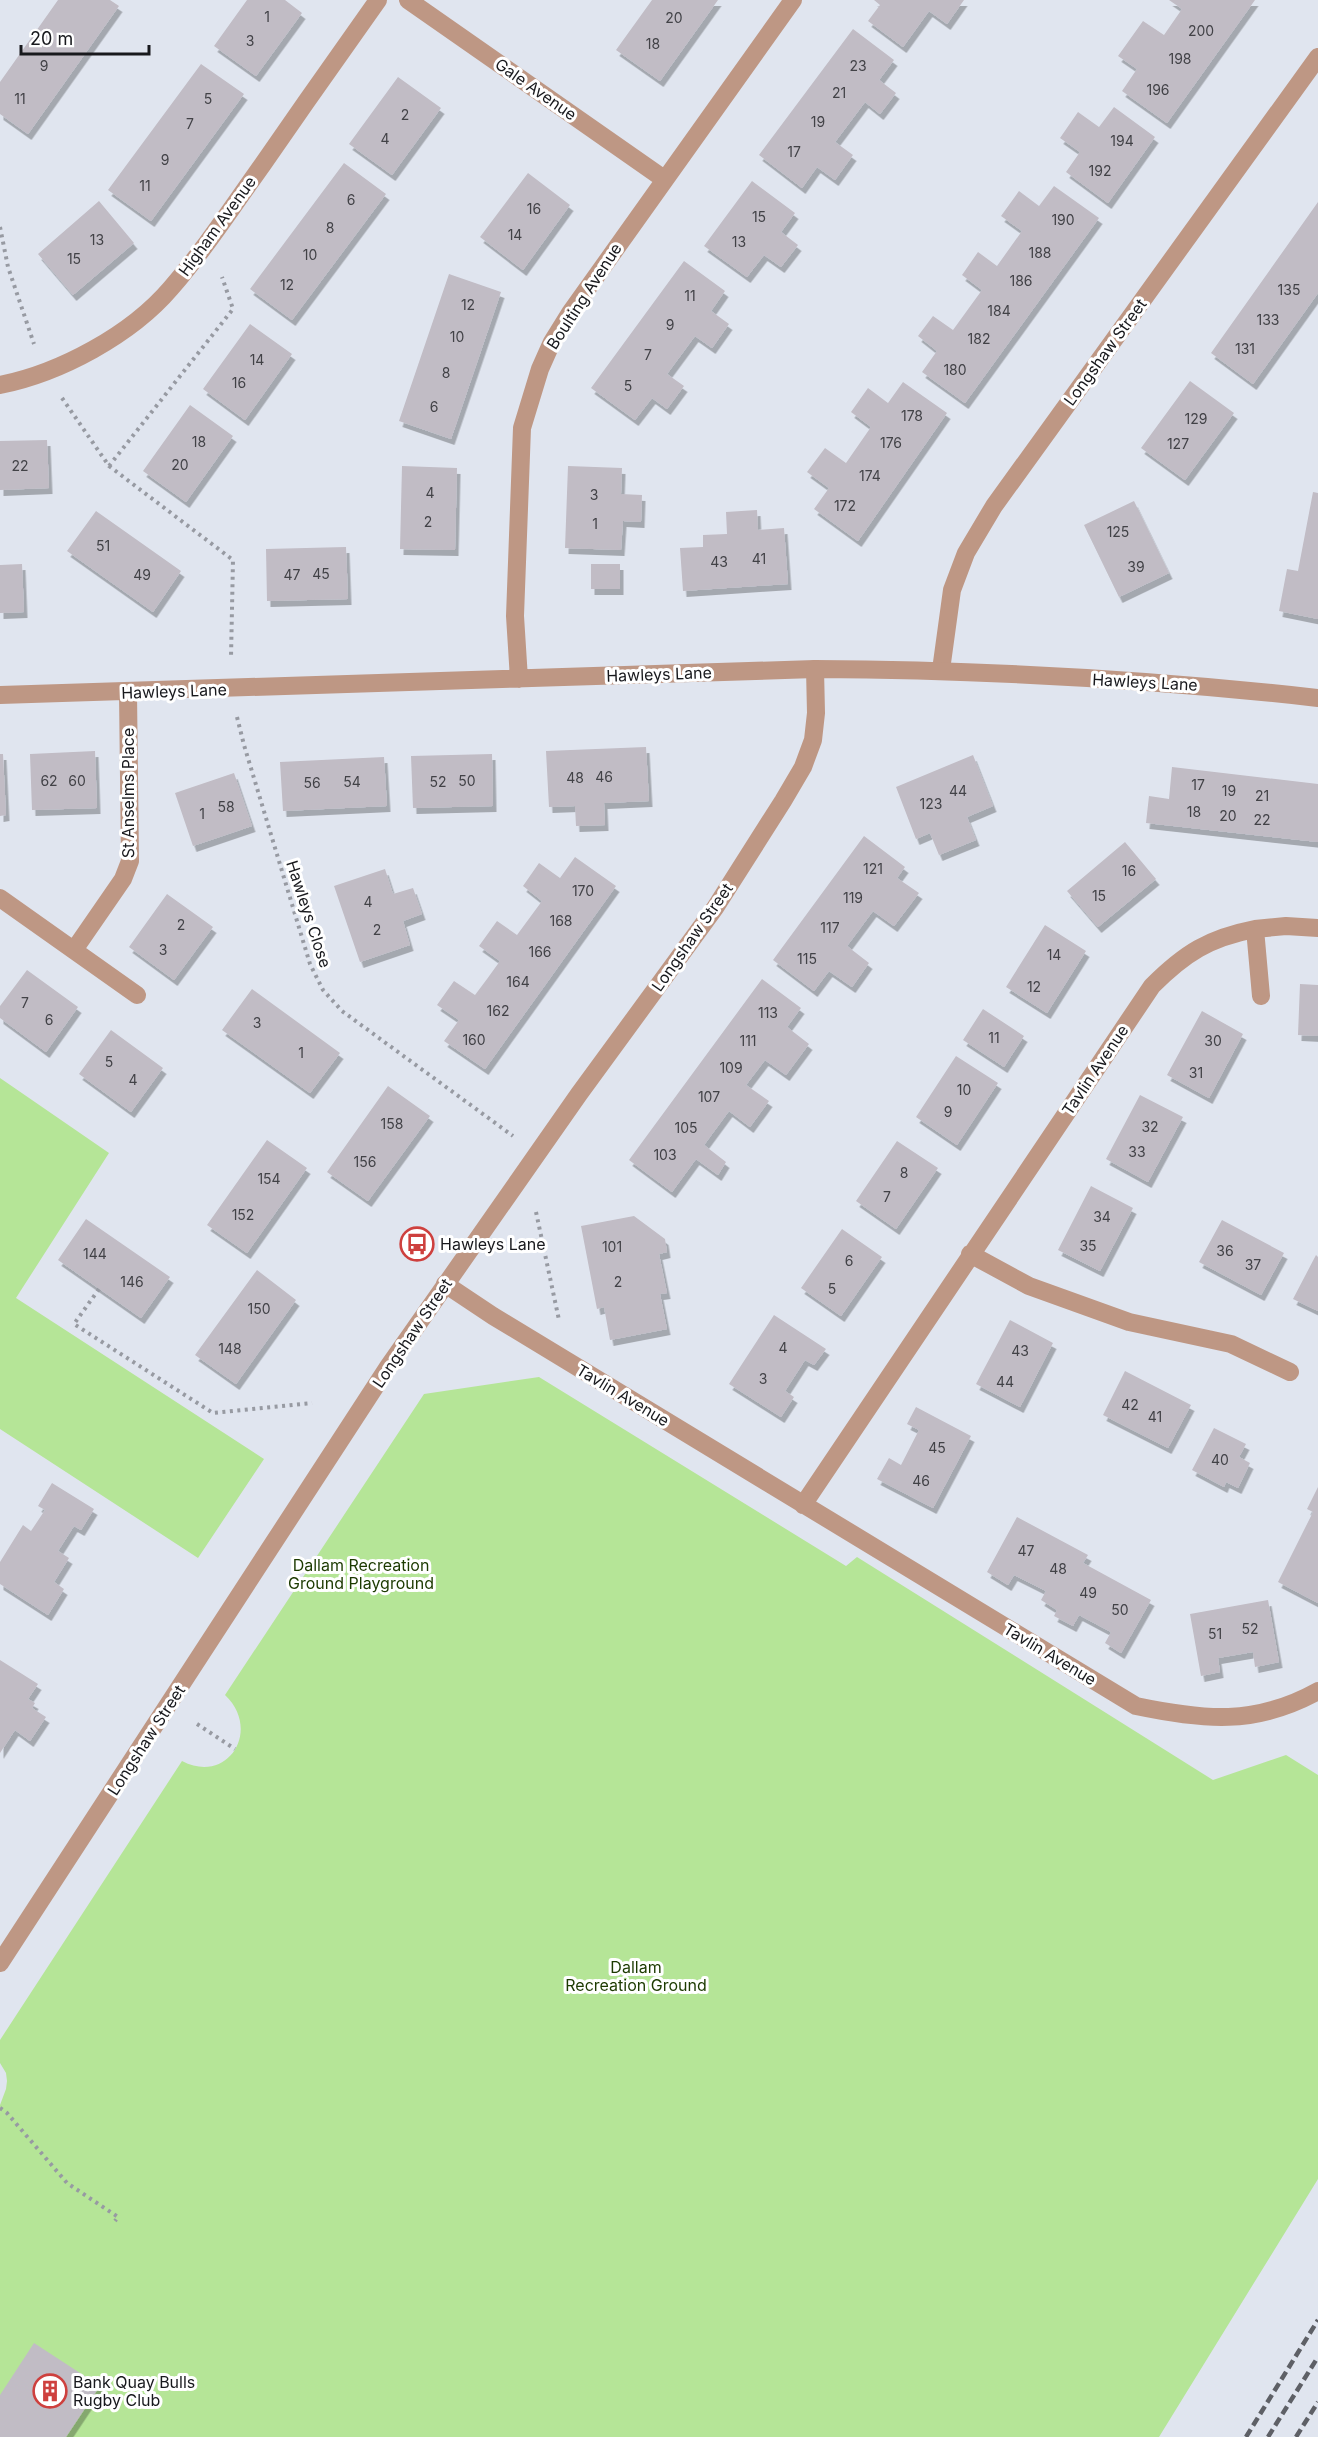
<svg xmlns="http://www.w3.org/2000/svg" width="1318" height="2437" viewBox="0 0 1318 2437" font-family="Inter,sans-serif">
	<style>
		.green { fill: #b5e597 }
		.building { fill: #c1bcc5; filter: url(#shadow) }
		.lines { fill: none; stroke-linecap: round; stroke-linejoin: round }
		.path { stroke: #979aa2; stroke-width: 4; stroke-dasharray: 3 4.5; stroke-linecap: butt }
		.minor { stroke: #be9784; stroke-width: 18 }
		.tertiary { stroke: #be9784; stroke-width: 18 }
		.rail { stroke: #5e6066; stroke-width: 4.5; stroke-dasharray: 9 4.5; stroke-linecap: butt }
		.labels { text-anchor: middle; stroke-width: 6; stroke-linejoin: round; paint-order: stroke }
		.number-label { font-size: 14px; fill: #424247 }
		.street-label { font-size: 16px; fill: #18191d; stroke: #fff }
		.poi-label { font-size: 16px; fill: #18191d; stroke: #fff; text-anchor: start }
		.park-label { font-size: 16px; fill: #1c3a00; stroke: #fff }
	</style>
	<defs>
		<filter id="shadow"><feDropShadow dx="3.5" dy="6" stdDeviation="0" flood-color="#0004"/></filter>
	</defs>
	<rect width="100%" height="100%" fill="#e0e5ef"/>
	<path class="green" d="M0,1078L109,1153L16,1298L264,1459L198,1558L0,1429Z
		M539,1377L846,1566L857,1557L1213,1780L1286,1755L1318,1775V2179L1159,2437H0V2105L6,2089L7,2081L6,2073L0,2063V2040L182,1761C228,1785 262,1730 225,1695L424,1394Z"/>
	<path class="building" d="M58,0H110L119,6L28,134L0,114V82Z
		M247,0H285L302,13L256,76L214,46Z
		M652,0H718L660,81L616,50Z
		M874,0H964L947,24L929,11L903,47L868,21L880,5Z
		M1169,0H1255L1167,123L1122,91L1137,69L1118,56L1143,21L1164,35L1182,9Z
		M853,29L894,60L879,80L896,93L880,114L865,102L835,142L853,155L835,180L817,167L802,188L759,155Z
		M201,64L244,94L151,221L108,190Z
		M398,77L441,108L392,175L349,144Z
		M1114,107L1155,137L1108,203L1066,172L1080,152L1060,138L1078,112L1099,127Z
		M344,163L386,194L292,320L250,289Z
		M528,173L570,205L523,270L480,237Z
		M752,181L795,213L781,232L798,245L781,267L764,255L747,277L704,246Z
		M1054,186L1099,218L965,403L922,372L937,351L918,336L933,316L953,330L982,290L962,275L978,252L997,266L1022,231L1001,216L1019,191L1039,206Z
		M99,201L134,243L73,295L38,254Z
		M1318,202V293L1253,384L1211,353Z
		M684,261L725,291L711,311L729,324L712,348L695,336L667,374L684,386L667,409L652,398L635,420L591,388Z
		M449,274L501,292L451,439L399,421Z
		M250,324L292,354L245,420L203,389Z
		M1190,381L1234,413L1185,480L1141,448Z
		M903,382L947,413L858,541L814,509L829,488L807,472L825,448L846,463L871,427L851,412L868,388L888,403Z
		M190,405L233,436L186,502L143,471Z
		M47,440L49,488L0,490V441Z
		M402,466L457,468L455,550L400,549Z
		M568,466L622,468L621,494L642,495L641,522L623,521L621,550L565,548Z
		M1313,492L1318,493V619L1279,611L1287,569L1298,571Z
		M1134,501L1169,573L1119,597L1084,525Z
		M757,510L758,530L784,528L788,584L683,591L680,548L703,547V535L727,534L726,512Z
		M96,511L181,571L153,612L67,551Z
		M346,547L348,599L267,601L266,549Z
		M22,564L24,612L0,613V565Z
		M591,564H620V589H591Z
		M646,747L649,801L604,803L605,825L576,826L575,806L549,807L546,751Z
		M95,751L97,808L32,810L30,754Z
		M0,754H3L6,815L0,816Z
		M492,754L493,806L413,808L411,756Z
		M973,755L993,806L967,817L976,840L939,855L930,833L916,839L896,787Z
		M384,757L387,806L283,811L280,762Z
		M1172,767L1318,784V842L1146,823L1149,796L1169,799Z
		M234,773L252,826L193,846L175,793Z
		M864,836L905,867L897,878L919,893L894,926L873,911L847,946L869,963L852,987L829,971L814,991L773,960Z
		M1125,842L1156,879L1098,927L1067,891Z
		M575,857L616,886L485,1069L444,1041L459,1020L437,1005L454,981L475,995L487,979L500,961L479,946L497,921L517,935L542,901L523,886L539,863L560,878Z
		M385,869L393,894L413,888L422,914L403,921L410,945L360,962L334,886Z
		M167,894L213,927L174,980L129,947Z
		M1045,925L1086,951L1047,1013L1006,987Z
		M27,970L78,1007L46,1052L0,1018V1006Z
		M762,979L801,1008L787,1027L809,1044L786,1075L765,1060L746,1085L769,1101L750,1127L729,1111L704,1145L726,1162L718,1175L696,1159L672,1192L629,1160Z
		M1300,984L1318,985V1036L1298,1035Z
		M252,989L340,1053L310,1093L222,1030Z
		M983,1009L1024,1036L1004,1067L963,1040Z
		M1202,1011L1243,1034L1209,1098L1167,1075Z
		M111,1030L163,1068L131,1112L79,1074Z
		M956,1056L998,1083L957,1145L916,1117Z
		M388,1086L430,1116L368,1201L327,1172Z
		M1140,1095L1183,1117L1148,1182L1106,1159Z
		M267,1140L307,1168L247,1253L207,1225Z
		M897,1141L938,1168L896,1229L856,1201Z
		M1091,1186L1133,1208L1100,1271L1058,1250Z
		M634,1216L665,1239L667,1252L659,1254L667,1293L660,1294L667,1329L610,1340L604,1307L597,1309L581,1226Z
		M86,1219L170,1277L141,1318L58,1260Z
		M1222,1220L1284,1253L1261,1295L1199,1262Z
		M842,1229L882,1257L841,1316L801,1288Z
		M1316,1255L1318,1257V1311L1293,1299Z
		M257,1270L296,1300L236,1384L195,1355Z
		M774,1315L826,1349L814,1365L805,1360L785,1391L794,1397L781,1417L729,1384Z
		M1010,1320L1053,1343L1020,1407L976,1384Z
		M1125,1371L1191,1405L1168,1448L1103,1415Z
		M916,1407L971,1436L933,1508L877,1479L889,1458L901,1465L919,1430L907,1424Z
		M1214,1428L1246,1444L1239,1457L1250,1463L1238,1488L1226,1482L1224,1487L1192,1470Z
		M52,1483L94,1509L81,1530L74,1526L58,1551L69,1558L54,1582L64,1589L48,1615L0,1584V1562L23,1525L31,1531L45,1510L38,1506Z
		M1318,1487V1603L1278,1582L1313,1512L1307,1509Z
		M1017,1517L1088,1555L1083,1563L1151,1600L1121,1653L1105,1643L1111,1632L1079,1615L1073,1626L1054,1616L1057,1610L1041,1600L1046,1591L1014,1575L1008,1585L987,1572Z
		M1268,1600L1279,1662L1255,1667L1253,1652L1218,1658L1220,1672L1201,1676L1190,1614Z
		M0,1660L38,1684L28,1699L35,1703L32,1708L46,1717L30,1741L15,1730L0,1753Z
		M34,2343L100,2386L66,2437H0V2395Z"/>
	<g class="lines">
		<path class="path" d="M0,227L8,267L34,344
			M62,398L109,466L233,560L231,657
			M109,466L233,309L222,277
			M237,717L244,745L310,964L323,990L342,1011L513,1136
			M536,1212L559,1320
			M99,1289L74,1324L213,1413L312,1403
			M197,1724L235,1749
			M0,2108L7,2113L67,2183L118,2217L115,2221"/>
		<path class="minor" d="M408,0L664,179
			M0,385C60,373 131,335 171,288C205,249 233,206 263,164C301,109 339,55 378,0
			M941,670L952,590L966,553L994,506L1318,57
			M519,679L515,616L522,428L540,369L552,342L570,313L793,0
			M0,695L815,669
			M0,898L137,995
			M74,950L123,879L130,861L128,693
			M1261,996L1255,929L1286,926L1318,928
			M970,1254L1029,1286L1129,1322L1231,1344L1290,1372
			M445,1284L493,1316L1136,1706C1203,1720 1255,1726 1318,1691
			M803,1505L1152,986C1185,953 1209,938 1255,929"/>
		<path class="tertiary" d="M0,1963L388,1367L579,1094L715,908L783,801L803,767L813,740L816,713L815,669C984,670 1151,679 1318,698"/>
		<path class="rail" d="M1246,2437L1318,2320
			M1268,2437L1318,2357
			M1296,2437L1318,2402"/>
	</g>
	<defs>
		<g id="bus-ring" transform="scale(1.725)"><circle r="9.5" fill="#fff" stroke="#ce403e" stroke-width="1.5"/><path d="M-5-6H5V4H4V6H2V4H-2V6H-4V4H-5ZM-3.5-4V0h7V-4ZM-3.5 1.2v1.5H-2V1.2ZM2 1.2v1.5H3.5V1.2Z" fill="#ce403e"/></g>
		<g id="building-ring" transform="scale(1.725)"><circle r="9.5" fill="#fff" stroke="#ce403e" stroke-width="1.5"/><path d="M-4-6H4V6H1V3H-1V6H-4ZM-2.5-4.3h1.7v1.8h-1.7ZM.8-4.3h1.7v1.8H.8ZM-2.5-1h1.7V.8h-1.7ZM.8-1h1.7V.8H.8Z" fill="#ce403e"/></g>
	</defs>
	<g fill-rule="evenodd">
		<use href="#bus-ring" x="417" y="1244"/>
		<use href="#building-ring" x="50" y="2391"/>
	</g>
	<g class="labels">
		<g class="number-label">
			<text x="267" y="22">1</text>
			<text x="674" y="23">20</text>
			<text x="1201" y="36">200</text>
			<text x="250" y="46">3</text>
			<text x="653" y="49">18</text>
			<text x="1180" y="64">198</text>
			<text x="44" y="71">9</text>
			<text x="858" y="71">23</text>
			<text x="1158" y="95">196</text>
			<text x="839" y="98">21</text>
			<text x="20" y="104">11</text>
			<text x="208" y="104">5</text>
			<text x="405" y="120">2</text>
			<text x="818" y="127">19</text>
			<text x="190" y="129">7</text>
			<text x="385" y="144">4</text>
			<text x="1122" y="146">194</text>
			<text x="794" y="157">17</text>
			<text x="165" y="165">9</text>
			<text x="1100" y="176">192</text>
			<text x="145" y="191">11</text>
			<text x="351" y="205">6</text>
			<text x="534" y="214">16</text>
			<text x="759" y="222">15</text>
			<text x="1063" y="225">190</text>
			<text x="330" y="233">8</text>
			<text x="515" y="240">14</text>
			<text x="97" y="245">13</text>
			<text x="739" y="247">13</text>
			<text x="1040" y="258">188</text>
			<text x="310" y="260">10</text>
			<text x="74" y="264">15</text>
			<text x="1021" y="286">186</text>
			<text x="287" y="290">12</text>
			<text x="1289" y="295">135</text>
			<text x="690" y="301">11</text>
			<text x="468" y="310">12</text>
			<text x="999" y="316">184</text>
			<text x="1268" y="325">133</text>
			<text x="670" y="330">9</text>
			<text x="457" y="342">10</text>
			<text x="979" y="344">182</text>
			<text x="1245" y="354">131</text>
			<text x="648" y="360">7</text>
			<text x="257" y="365">14</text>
			<text x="955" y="375">180</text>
			<text x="446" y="378">8</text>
			<text x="239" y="388">16</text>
			<text x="628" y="391">5</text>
			<text x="434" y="412">6</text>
			<text x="912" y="421">178</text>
			<text x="1196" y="424">129</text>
			<text x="199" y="447">18</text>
			<text x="891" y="448">176</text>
			<text x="1178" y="449">127</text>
			<text x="180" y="470">20</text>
			<text x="20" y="471">22</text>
			<text x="870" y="481">174</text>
			<text x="430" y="498">4</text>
			<text x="594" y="500">3</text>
			<text x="845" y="511">172</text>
			<text x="428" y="527">2</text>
			<text x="595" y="529">1</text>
			<text x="1118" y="537">125</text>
			<text x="103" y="551">51</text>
			<text x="759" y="564">41</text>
			<text x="719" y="567">43</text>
			<text x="1136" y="572">39</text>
			<text x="321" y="579">45</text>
			<text x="142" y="580">49</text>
			<text x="292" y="580">47</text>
			<text x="604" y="782">46</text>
			<text x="575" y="783">48</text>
			<text x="49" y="786">62</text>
			<text x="77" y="786">60</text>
			<text x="467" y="786">50</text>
			<text x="352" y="787">54</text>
			<text x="438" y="787">52</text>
			<text x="312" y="788">56</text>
			<text x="1198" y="790">17</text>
			<text x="958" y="796">44</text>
			<text x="1229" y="796">19</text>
			<text x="1262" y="801">21</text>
			<text x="931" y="809">123</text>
			<text x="226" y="812">58</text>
			<text x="1194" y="817">18</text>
			<text x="202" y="819">1</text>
			<text x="1228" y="821">20</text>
			<text x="1262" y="825">22</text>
			<text x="873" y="874">121</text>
			<text x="1129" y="876">16</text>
			<text x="583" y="896">170</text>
			<text x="1099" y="901">15</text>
			<text x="853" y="903">119</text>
			<text x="368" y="907">4</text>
			<text x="561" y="926">168</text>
			<text x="181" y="930">2</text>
			<text x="830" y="933">117</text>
			<text x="377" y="935">2</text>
			<text x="163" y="955">3</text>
			<text x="540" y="957">166</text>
			<text x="1054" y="960">14</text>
			<text x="807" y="964">115</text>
			<text x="518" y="987">164</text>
			<text x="1034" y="992">12</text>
			<text x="25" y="1008">7</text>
			<text x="498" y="1016">162</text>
			<text x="768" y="1018">113</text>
			<text x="49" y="1025">6</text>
			<text x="257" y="1028">3</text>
			<text x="994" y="1043">11</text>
			<text x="474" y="1045">160</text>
			<text x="748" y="1046">111</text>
			<text x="1213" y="1046">30</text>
			<text x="301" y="1058">1</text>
			<text x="109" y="1067">5</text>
			<text x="731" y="1073">109</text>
			<text x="1196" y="1078">31</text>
			<text x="133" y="1085">4</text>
			<text x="964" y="1095">10</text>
			<text x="709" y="1102">107</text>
			<text x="948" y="1117">9</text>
			<text x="392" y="1129">158</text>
			<text x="1150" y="1132">32</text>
			<text x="686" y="1133">105</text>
			<text x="1137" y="1157">33</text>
			<text x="665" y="1160">103</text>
			<text x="365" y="1167">156</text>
			<text x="904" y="1178">8</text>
			<text x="269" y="1184">154</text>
			<text x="887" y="1202">7</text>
			<text x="243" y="1220">152</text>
			<text x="1102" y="1222">34</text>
			<text x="1088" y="1251">35</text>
			<text x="612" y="1252">101</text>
			<text x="1225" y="1256">36</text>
			<text x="95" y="1259">144</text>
			<text x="849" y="1266">6</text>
			<text x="1253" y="1270">37</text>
			<text x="132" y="1287">146</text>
			<text x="618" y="1287">2</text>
			<text x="832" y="1294">5</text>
			<text x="259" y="1314">150</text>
			<text x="783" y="1353">4</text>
			<text x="230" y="1354">148</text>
			<text x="1020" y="1356">43</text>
			<text x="763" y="1384">3</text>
			<text x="1005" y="1387">44</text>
			<text x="1130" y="1410">42</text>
			<text x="1155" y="1422">41</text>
			<text x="937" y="1453">45</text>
			<text x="1220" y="1465">40</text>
			<text x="921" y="1486">46</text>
			<text x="1026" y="1556">47</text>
			<text x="1058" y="1574">48</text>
			<text x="1088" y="1598">49</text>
			<text x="1120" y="1615">50</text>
			<text x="1250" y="1634">52</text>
			<text x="1215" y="1639">51</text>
		</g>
		<g class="street-label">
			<text transform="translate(536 89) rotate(35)" y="6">Gale Avenue</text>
			<text transform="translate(217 226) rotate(-54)" y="6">Higham Avenue</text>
			<text transform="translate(584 296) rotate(-57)" y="6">Boulting Avenue</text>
			<text transform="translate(1105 352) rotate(-54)" y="6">Longshaw Street</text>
			<text transform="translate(659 674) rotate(-2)" y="6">Hawleys Lane</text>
			<text transform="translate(1145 682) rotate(3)" y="6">Hawleys Lane</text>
			<text transform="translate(174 691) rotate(-2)" y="6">Hawleys Lane</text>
			<text transform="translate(128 793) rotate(-90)" y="6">St Anselms Place</text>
			<text transform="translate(309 914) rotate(72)" y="6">Hawleys Close</text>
			<text transform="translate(692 937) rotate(-55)" y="6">Longshaw Street</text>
			<text transform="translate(1095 1070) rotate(-56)" y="6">Tavlin Avenue</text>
			<text transform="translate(412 1333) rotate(-56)" y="6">Longshaw Street</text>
			<text transform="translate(623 1395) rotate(31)" y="6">Tavlin Avenue</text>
			<text transform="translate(1050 1654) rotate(31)" y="6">Tavlin Avenue</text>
			<text transform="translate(146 1740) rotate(-57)" y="6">Longshaw Street</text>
		</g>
		<g class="poi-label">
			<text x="440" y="1250">Hawleys Lane</text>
			<text x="73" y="2388">Bank Quay Bulls<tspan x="73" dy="18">Rugby Club</tspan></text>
		</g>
		<g class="park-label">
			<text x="361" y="1571">Dallam Recreation<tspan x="361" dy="18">Ground Playground</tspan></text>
			<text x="636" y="1973">Dallam<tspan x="636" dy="18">Recreation Ground</tspan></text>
		</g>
	</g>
	<path d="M21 45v9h128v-9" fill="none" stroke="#18191d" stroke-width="3"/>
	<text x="30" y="45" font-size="18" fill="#18191d" stroke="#ffffff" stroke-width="4.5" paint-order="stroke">20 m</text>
</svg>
